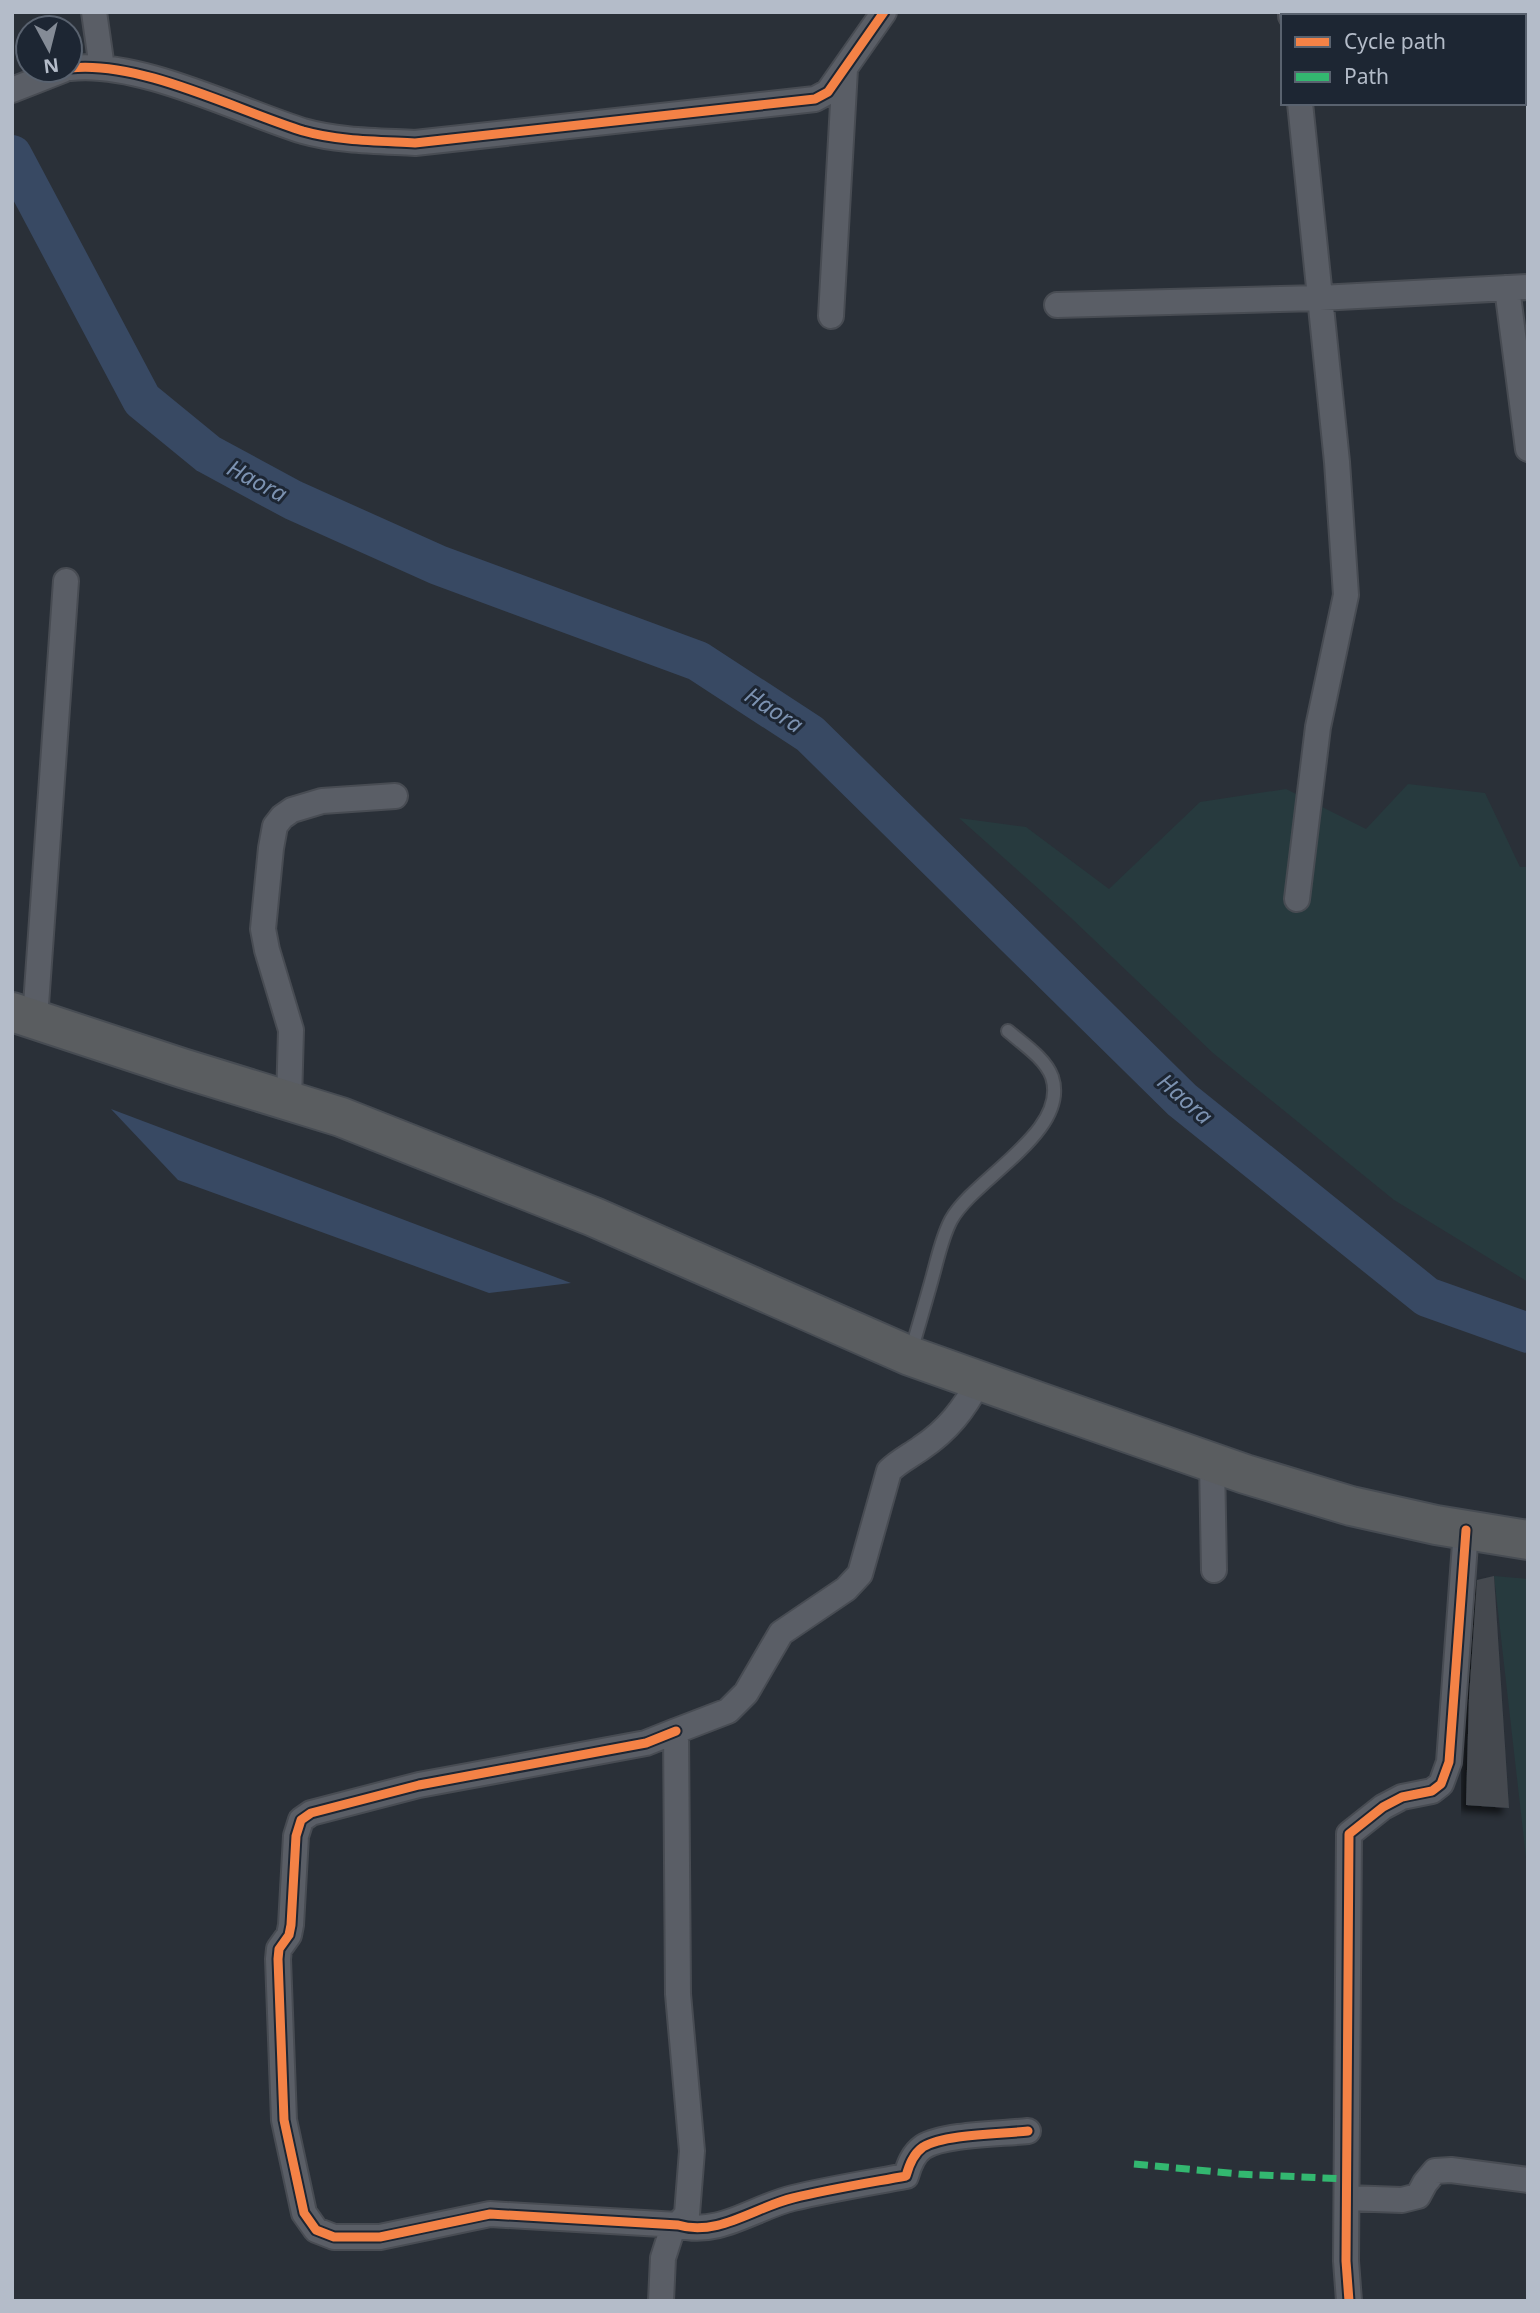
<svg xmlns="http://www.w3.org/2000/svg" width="1540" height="2313" viewBox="0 0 1540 2313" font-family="'Noto Sans',sans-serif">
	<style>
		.green { fill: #273a3e }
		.water { fill: #384963 }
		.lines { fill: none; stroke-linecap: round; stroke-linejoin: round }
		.river { stroke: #384963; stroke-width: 40 }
		.building { fill: #444950; filter: url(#shadow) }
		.lane-casing { stroke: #484c53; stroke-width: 16 }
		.street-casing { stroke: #484c53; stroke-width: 28 }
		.highway-casing { stroke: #474c53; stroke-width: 42 }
		.lane { stroke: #5a5e66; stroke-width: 12 }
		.street { stroke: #5a5e66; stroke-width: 24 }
		.highway { stroke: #5a5d60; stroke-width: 38 }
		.quiet { stroke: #33b770; stroke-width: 7; stroke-dasharray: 14 7; stroke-linecap: butt }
		.cycleway-casing { stroke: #1d2633; stroke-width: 13 }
		.cycleway { stroke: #f48246; stroke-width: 9 }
		.labels { text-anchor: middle; stroke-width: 6; stroke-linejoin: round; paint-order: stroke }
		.water-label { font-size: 23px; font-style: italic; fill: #7c92b1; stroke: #1d2633 }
	</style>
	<defs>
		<filter id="shadow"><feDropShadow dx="-6" dy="6" stdDeviation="3.5" flood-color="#0009"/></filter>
	</defs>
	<rect width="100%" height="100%" fill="#2a3038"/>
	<path class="green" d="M1408,784L1485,793L1520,867H1528V1282L1394,1200L1213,1053L1069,916L959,818L1026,827L1109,889L1200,802L1286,789L1366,829Z
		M1494,1576L1528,1579V1875Z"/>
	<path class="water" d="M111,1109L571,1283L489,1293L178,1180Z"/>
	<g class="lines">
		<path class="river" d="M12,155L142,400L208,454L293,500L438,565L698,661L810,734L1182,1100L1427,1297L1528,1333"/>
	</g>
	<path class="building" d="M1494,1576L1509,1808L1466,1805L1469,1697L1477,1580Z"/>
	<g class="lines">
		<g class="lane-casing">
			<path id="lane" d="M911,1352C918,1327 926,1301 933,1275C938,1257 942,1237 951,1220C974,1178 1070,1132 1052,1077C1045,1058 1023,1044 1008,1031"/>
		</g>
		<g class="street-casing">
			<path id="street" d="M94,12L102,68
				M1291,12V16
				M70,68C139,60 236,110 303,131C338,141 378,141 415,143L815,99L828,92L884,12
				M12,90L63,70
				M1507,288L1528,449
				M1057,305L1320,298L1528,287
				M831,316L845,69
				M1297,899L1318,727L1346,595L1337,462L1300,103
				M35,1019L66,581
				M289,1101L291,1030L267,950L263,929L271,848L275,826L282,817L292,810L322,801L395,796
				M1212,1462L1214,1570
				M676,1731L646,1743L419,1785L311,1813L301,1820L296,1836L291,1925L289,1935L279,1949L278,1959L284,2120L304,2213L316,2230L334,2237H380L490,2214L678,2225C718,2237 755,2207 793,2198C830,2189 868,2183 906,2176C909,2165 913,2154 923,2147C944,2134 1001,2134 1028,2131
				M1347,2198L1402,2200L1418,2196L1425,2183L1435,2171L1451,2170L1528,2180
				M661,2301L663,2258L671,2233L687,2214L692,2151L678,1994L676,1731L728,1711L746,1693L781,1633L846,1589L860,1574L889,1471C899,1461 910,1456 921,1448C948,1430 964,1409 979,1381
				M1349,2301L1346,2261L1349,1834L1383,1807L1402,1797L1432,1791L1441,1784L1449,1762L1466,1530"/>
		</g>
		<g class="highway-casing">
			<path id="highway" d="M12,1012L182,1068L341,1117L594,1217L910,1356L1042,1403L1245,1474L1351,1506L1436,1525L1528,1540"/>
		</g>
		<use href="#lane" class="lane"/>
		<use href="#street" class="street"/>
		<use href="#highway" class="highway"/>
		<path class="quiet" d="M1134,2164L1239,2174L1346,2179"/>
		<g class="cycleway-casing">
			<path id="cycleway" d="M70,68C139,60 236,110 303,131C338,141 378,141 415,143L815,99L828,92L884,12
				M676,1731L646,1743L419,1785L311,1813L301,1820L296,1836L291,1925L289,1935L279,1949L278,1959L284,2120L304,2213L316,2230L334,2237H380L490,2214L678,2225C718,2237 755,2207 793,2198C830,2189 868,2183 906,2176C909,2165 913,2154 923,2147C944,2134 1001,2134 1028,2131
				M1349,2301L1346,2261L1349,1834L1383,1807L1402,1797L1432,1791L1441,1784L1449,1762L1466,1530"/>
		</g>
		<use href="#cycleway" class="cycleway"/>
	</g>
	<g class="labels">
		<g class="water-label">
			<text transform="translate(257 481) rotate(28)" y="8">Haora</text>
			<text transform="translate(774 710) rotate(33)" y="8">Haora</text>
			<text transform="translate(1185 1099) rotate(41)" y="8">Haora</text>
		</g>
	</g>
	<rect width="1540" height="2313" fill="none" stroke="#b4bcc9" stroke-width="28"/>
	<rect x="1281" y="14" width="245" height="91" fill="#1d2633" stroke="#59626f" stroke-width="2"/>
	<rect x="1295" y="37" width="35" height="10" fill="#f48246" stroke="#59626f" stroke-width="2"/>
	<text x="1344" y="49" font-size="21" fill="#b4bcc9">Cycle path</text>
	<rect x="1295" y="72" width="35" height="10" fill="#33b770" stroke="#59626f" stroke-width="2"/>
	<text x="1344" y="84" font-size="21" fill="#b4bcc9">Path</text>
	<g transform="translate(49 49) rotate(173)"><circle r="33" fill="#1d2633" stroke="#59626f" stroke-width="2"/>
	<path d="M0-5L12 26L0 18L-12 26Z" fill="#848b96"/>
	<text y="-10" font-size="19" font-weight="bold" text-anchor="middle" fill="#b4bcc9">N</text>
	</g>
</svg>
